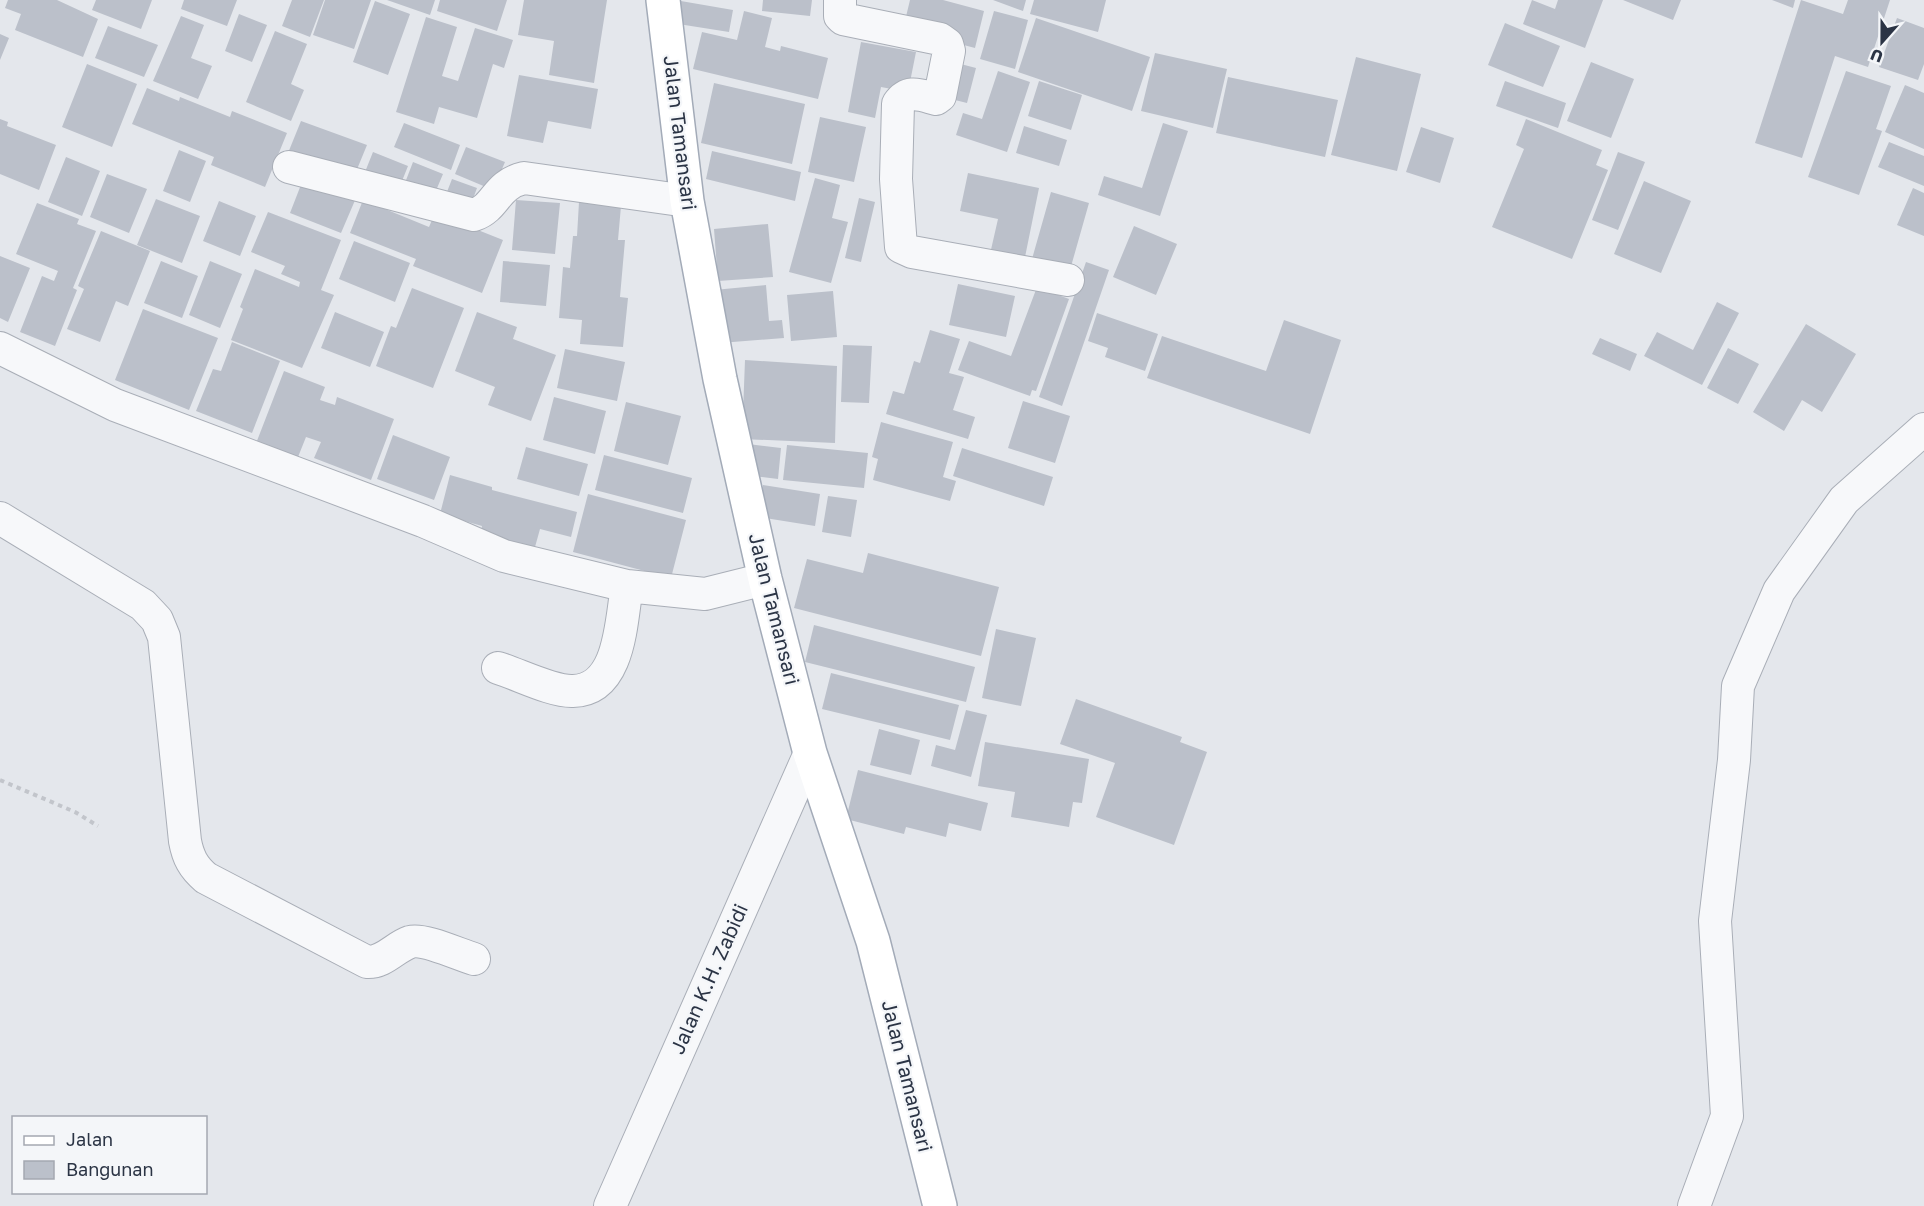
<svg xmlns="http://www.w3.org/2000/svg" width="1924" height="1206" viewBox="0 0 1924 1206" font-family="'Golos Text',sans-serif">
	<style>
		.building { fill: #bbc0ca }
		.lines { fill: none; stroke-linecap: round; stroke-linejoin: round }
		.minor-casing { stroke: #a9aeb7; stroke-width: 34 }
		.major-casing { stroke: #a3abb8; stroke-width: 36 }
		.path { stroke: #c2c5cb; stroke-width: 4; stroke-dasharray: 4.5 4.5; stroke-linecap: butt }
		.minor { stroke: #f7f8fa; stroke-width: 32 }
		.major { stroke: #fff; stroke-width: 33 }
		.labels { text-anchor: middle; stroke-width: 4.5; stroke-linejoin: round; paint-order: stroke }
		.street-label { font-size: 20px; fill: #2b3445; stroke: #f4f6f9 }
	</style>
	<rect width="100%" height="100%" fill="#e4e7ec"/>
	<path class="building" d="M8,0H57L98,19L83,57L15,30L21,14L5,8Z
		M96,0H152L141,29L92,10Z
		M184,0H237L227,26L181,9Z
		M292,0H324L310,37L282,26Z
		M325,0H371L354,49L313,35Z
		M387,0H435L430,15Z
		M440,0H507L497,31L437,11Z
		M524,0H607L594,83L549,75L554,41L518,35Z
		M675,0L733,10L729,32L672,23Z
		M763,0H812L810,16L762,11Z
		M910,0H943L984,11L975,48L903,29Z
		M993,0H1026L1023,11Z
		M1034,0H1106L1098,32L1030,14Z
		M1532,0L1555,9L1558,0H1603L1585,48L1523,24Z
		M1623,0H1681L1673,20Z
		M1772,0H1795L1793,8Z
		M1801,0L1843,14L1848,0H1890L1868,67L1835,56L1802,158L1755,143Z
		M375,1L410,14L388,75L353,62Z
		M744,11L772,18L765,47L780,51L781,46L828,58L818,99L693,69L702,32L737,40Z
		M994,11L1028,20L1015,69L980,59Z
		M239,14L267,25L252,62L225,51Z
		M181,16L204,25L191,58L212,66L198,99L153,81Z
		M426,17L457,27L442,76L458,81L475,28L513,40L504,68L493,64L477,118L439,107L434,124L396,112Z
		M1036,18L1150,57L1132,111L1018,72Z
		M1897,18L1924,28V64L1918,80L1879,67Z
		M1505,23L1560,46L1543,87L1488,65Z
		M108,26L158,45L144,77L95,58Z
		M275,31L307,44L291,84L304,90L291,121L246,102Z
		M0,34L9,38L0,60Z
		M861,42L916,52L908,92L881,87L875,118L848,112Z
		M1155,53L1227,69L1213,128L1141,111Z
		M1356,57L1421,74L1397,171L1331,155Z
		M953,62L976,68L967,103L943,97Z
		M1591,62L1634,79L1611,138L1567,121Z
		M87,64L137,84L112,147L62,127Z
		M998,71L1030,82L1007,152L956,135L963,113L982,119Z
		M1846,71L1891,86L1876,129L1882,131L1859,195L1808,177Z
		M519,75L598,89L591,129L548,121L543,143L507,136Z
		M1228,77L1338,100L1325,157L1216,133Z
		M1039,81L1082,95L1071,130L1028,116Z
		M1505,81L1566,103L1558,128L1496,106Z
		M714,83L805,104L792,164L701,143Z
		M1905,85L1924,93V149L1885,132Z
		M147,88L179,101L180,97L230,117L232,111L287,133L265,187L211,165L214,157L132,124Z
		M820,117L866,127L854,182L808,172Z
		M0,119L8,122L7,126L56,145L39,190L0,174Z
		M1526,119L1602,150L1596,165L1608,170L1572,259L1492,227L1524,149L1516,145Z
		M301,121L367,145L353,179L288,153Z
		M404,123L460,145L451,170L394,147Z
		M1163,123L1188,131L1160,216L1098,195L1104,176L1142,188Z
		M1024,126L1067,140L1059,166L1016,153Z
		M1421,127L1454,138L1440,183L1406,172Z
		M1889,142L1924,156V186L1878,167Z
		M466,147L505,162L493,190L455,174Z
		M179,150L206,161L190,202L163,191Z
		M712,151L801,172L795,201L706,179Z
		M373,152L408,166L398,191L363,177Z
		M1618,152L1645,162L1618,230L1592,220Z
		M66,157L100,171L82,216L48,202Z
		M413,162L443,174L432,200L403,188Z
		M968,173L1039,188L1024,262L990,254L998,219L960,211Z
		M107,174L147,189L129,233L90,217Z
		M304,177L356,198L341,233L290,213Z
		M815,178L840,185L832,218L848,222L831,283L789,272Z
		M452,179L477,188L470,207L445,197Z
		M1644,181L1691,201L1661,273L1614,254Z
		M1913,188L1924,193V236L1897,225Z
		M1051,192L1089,203L1070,270L1032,259Z
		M859,198L875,202L861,262L845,258Z
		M156,199L200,216L182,263L137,245Z
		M363,200L429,227L435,213L503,240L482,293L413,266L416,259L350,233Z
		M516,200L560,203L555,254L512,250Z
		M219,201L256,216L240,256L203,241Z
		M579,202L621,206L618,240H625L620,297L628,298L623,347L580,344L582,320L559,318L563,267L570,268L573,236H577Z
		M37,203L79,219L77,224L96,231L73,288L77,290L55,346L20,332L42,276L54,281L58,271L16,254Z
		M268,212L341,240L321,290L334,295L302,368L231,340L243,309L240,307L255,269L299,287L300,282L281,274L285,266L251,252Z
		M768,224L773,277L718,281L714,229Z
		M1134,226L1177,244L1156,295L1113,277Z
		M101,231L150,251L128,306L116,301L100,342L67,329L84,289L78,286Z
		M354,241L410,263L395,302L339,279Z
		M0,256L30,268L8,322L0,318Z
		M161,261L198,276L182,318L144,303Z
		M210,261L242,274L220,328L189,315Z
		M503,261L550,265L546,306L500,302Z
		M1086,262L1109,270L1062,406L1039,397Z
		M958,284L1015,296L1006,337L949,325Z
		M766,285L769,321L782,320L784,338L720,343L714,290Z
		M1037,287L1069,299L1036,391L1032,390L1030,396L958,370L969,341L1011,356Z
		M412,288L464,308L433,388L376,366L391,326L396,328Z
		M833,291L837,337L791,341L787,295Z
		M1717,302L1739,313L1702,385L1644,356L1657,332L1693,350Z
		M143,309L218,338L189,410L115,380Z
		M335,312L384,332L370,367L321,348Z
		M477,312L517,327L513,339L556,355L531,421L488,405L495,387L455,371Z
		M1097,313L1158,334L1145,371L1105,357L1108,348L1088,341Z
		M1284,320L1341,340L1310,434L1147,378L1162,336L1266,371Z
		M1806,324L1856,354L1822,412L1802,400L1784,431L1753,412Z
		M930,330L960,339L949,373L964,377L953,410L975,417L968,439L886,414L893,391L904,394L914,361L920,363Z
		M1600,338L1637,354L1630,371L1592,354Z
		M232,342L280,361L252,433L196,411L213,369L221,371Z
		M843,345L872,346L869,403L841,402Z
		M1728,348L1759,364L1738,404L1707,388Z
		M565,349L625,362L617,401L557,388Z
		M745,360L837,366L835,443L742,439Z
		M284,371L325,387L320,400L335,405L337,397L394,419L371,480L314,458L321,442L306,437L296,462L255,446Z
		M554,397L606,411L595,454L543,440Z
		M1023,401L1070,416L1055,463L1008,448Z
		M626,402L681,416L668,465L614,451Z
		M881,422L953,442L943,477L956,481L950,501L873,480L878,459L872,457Z
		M393,435L450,457L434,500L377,479Z
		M748,444L781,448L778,479L745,475Z
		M787,445L868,453L864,488L783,480Z
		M526,447L588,464L579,496L517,479Z
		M962,448L1053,477L1044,506L953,476Z
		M604,455L692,478L683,513L595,490Z
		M450,475L492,487V490L577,512L571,537L540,529L535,547L481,533L482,526L440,514Z
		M763,485L820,494L815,526L759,517Z
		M588,494L686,520L671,578L573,552Z
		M828,496L857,500L851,537L822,532Z
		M868,553L999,587L981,656L794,608L807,559L863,573Z
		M814,625L975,667L966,702L805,662Z
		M996,629L1036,638L1021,706L982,698Z
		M831,673L959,705L950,740L822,709Z
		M1076,699L1182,737L1180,742L1207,752L1174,845L1096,817L1115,763L1060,744Z
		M966,710L987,715L971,777L931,766L936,745L955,750Z
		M879,729L920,740L911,775L870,765Z
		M985,742L1089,759L1082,803L1073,802L1069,827L1011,817L1015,792L978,786Z
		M858,770L988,803L981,831L949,823L946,837L906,827L904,834L846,819Z"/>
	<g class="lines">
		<g class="minor-casing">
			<path id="minor" d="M840,0V16L843,19L940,39L947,44L949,51L940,96L936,99C920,95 908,89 898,104L896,179L901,247L912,252L1068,280
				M289,167L474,215C497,207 495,185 524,178L687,201
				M0,348L115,405L423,521L504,556L627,586L705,594L765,579
				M0,518L143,605L157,620L164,637L185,841C188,857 193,867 206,878L367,962C384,963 395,947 410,942C424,938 460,955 474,959
				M498,668C518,674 553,692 573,691C621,690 621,620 627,586
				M610,1206L810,753
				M1694,1206L1727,1116L1715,921L1734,760L1738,686L1779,591L1844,500L1924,429"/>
		</g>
		<g class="major-casing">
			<path id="major" d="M663,0L687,201L720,379L765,579L810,753L873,941L940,1206"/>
		</g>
		<path class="path" d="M0,780L75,812L98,826"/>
		<use href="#minor" class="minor"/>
		<use href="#major" class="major"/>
	</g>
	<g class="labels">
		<g class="street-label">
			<text transform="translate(680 133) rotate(83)" y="7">Jalan Tamansari</text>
			<text transform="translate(774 609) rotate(76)" y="7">Jalan Tamansari</text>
			<text transform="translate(709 979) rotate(-66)" y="7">Jalan K.H. Zabidi</text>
			<text transform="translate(907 1076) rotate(76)" y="7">Jalan Tamansari</text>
		</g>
	</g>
	<rect x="12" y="1116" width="195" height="78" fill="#f4f6f9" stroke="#a4a8b1" stroke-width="1.5"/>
	<rect x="24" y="1136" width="30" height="9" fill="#ffffff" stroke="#a4a8b1" stroke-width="1.5"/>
	<text x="66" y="1146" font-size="18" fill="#2b3445">Jalan</text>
	<rect x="24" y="1161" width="30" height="18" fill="#bbc0ca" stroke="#a4a8b1" stroke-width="1.5"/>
	<text x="66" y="1176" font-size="18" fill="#2b3445">Bangunan</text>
	<g transform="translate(1882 42) rotate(201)" stroke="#f4f6f9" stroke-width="4.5" paint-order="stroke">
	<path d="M0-4.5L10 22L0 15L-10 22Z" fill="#2b3445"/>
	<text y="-9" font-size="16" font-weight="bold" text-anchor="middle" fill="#2b3445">U</text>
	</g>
</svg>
